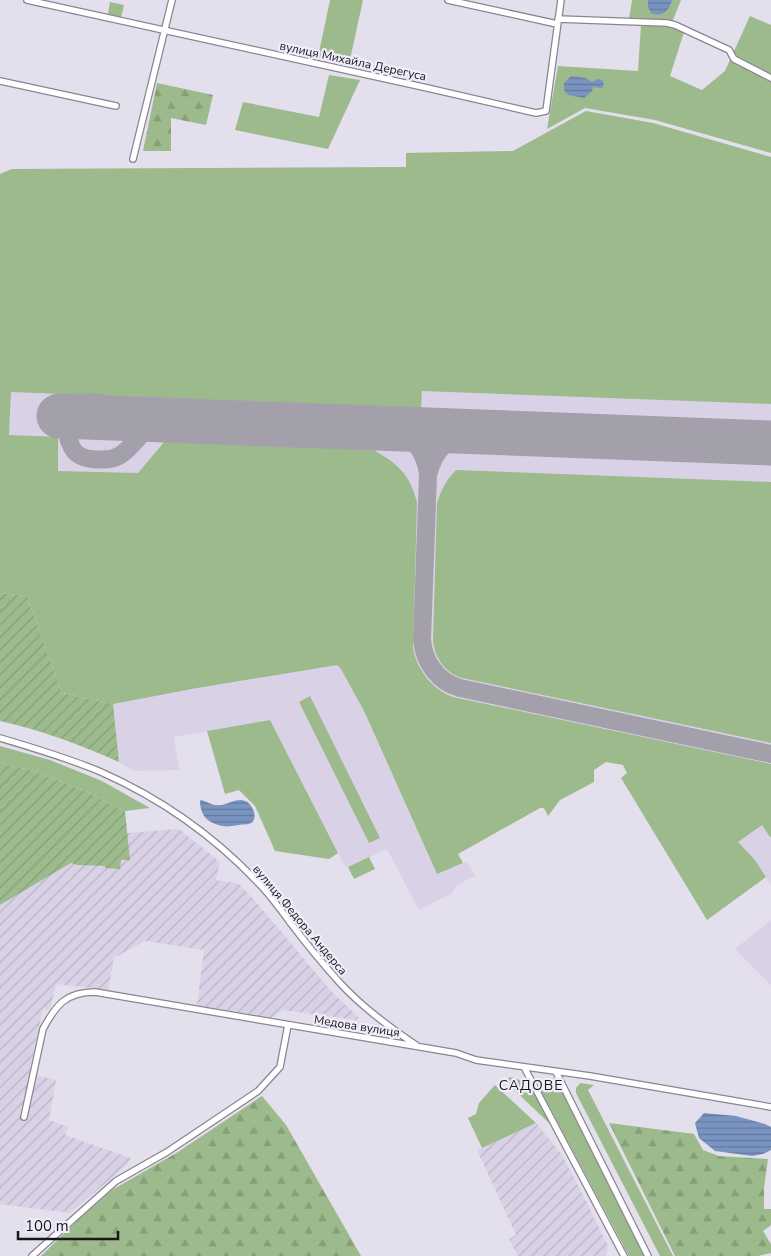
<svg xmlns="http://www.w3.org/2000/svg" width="771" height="1256" viewBox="0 0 771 1256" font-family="'Nunito Sans',sans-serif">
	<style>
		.built { fill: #d9d2e6; fill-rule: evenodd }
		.industrial { fill: url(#industrial-furrows) }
		.green { fill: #9cba8b }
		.forest { fill: url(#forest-firs) }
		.garden { fill: url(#garden-furrows) }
		.water { fill: url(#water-rules) }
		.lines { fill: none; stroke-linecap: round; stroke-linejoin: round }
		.taxiway { stroke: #a4a0ab; stroke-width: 18 }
		.runway { stroke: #a4a0ab; stroke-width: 45 }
		.minor-casing { stroke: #898591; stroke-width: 8 }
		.minor { stroke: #fff; stroke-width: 5.5 }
		.labels { text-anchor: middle; stroke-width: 4.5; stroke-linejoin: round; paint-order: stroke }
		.street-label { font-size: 12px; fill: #19171c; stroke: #f0ecfa }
		.neighbourhood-label { font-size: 14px; letter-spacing: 1px; fill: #19171c; stroke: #f0ecfa }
	</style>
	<defs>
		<pattern id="industrial-furrows" width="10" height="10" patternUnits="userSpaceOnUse" patternTransform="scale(1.25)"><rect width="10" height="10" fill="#d9d2e6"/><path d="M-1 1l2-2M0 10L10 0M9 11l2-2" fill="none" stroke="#bab4c5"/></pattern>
		<pattern id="forest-firs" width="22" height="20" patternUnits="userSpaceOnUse" patternTransform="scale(1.25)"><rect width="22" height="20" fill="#9cba8b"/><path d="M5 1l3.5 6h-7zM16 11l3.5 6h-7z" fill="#869f77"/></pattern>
		<pattern id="garden-furrows" width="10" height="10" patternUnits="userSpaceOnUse" patternTransform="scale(1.25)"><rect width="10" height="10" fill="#9cba8b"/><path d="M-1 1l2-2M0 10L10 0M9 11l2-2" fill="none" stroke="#869f77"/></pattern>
		<pattern id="water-rules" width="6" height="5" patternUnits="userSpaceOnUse" patternTransform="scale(1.25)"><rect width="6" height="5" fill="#7a94c1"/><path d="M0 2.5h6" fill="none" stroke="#63789c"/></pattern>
	</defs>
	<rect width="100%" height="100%" fill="#e3dfec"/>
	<path class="built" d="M586,111L653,123L771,157V886L755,860L737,842L697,779L364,712L437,874L467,862L475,876L457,885L452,893L419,910L387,849L346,868L270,720L174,737L179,770L133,771L119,762L113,705L27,596L0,593V174L12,169L406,167V153L513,151ZM310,697L379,837L369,843L299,702Z
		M771,920V985L735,949Z"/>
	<path class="industrial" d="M179,829L220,862L216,880L239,884L256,902L331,991L359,1018L357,1020L283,1010L271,1018L197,1005L204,950L145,941L114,958L108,990L56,984L50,1010L43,1009L29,1074L56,1080L49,1120L68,1127L65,1135L131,1158L126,1166L70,1213L0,1204V905L71,863L77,865L105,866L121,860H129L127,833Z
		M536,1123L562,1155L586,1201L608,1246L606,1256H518L509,1239L516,1235L477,1150Z"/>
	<path class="green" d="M330,0H363L349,64L318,57Z
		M632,0H681L673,20L629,19Z
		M110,2L124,5L121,17L108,14Z
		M750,16L771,25V153L655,120L585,108L547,129L558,66L638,71L641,24L666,25L684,32L670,76L702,90L725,71Z
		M329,75L360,80L328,149L235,130L243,102L319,117Z
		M586,111L653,123L771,157V404L422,391L421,408L11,392L9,435L58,437V471L138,473L165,441L372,449C398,464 409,473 417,502L413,649C418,671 432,689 453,697L771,764V836L770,837L762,825L738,842L755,860L766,877L707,920L621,778L627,773L623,765L606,762L594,770V782L560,800L548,816L544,808H540L458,854L463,863L437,874L364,711L341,669L337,665L197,688L113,704L62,693L27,596L0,593V174L12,169L406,167V153L513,151Z
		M456,470L771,482V743L462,678C445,673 435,658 433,641L437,503C442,488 445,482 456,470Z
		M310,696L380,838L369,843L299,702Z
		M270,720L338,853L329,859L275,851L255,806L239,790L225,794L207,731Z
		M0,746L50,760L102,781L150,808L125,811L85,791L31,770L0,763Z
		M369,857L375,869L354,879L348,867Z
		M512,1077L527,1083L533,1088L566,1150L559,1141L551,1125L507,1083L508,1078Z
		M555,1078L644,1256H629L541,1091L544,1081Z
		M580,1083L594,1085L588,1090L673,1256H660L576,1093V1088Z
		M495,1085L536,1123L482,1148L468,1118L476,1114L479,1103Z"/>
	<path class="forest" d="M157,83L213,95L206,125L171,118V151H143Z
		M262,1096L286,1125L361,1256H41L78,1220L112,1190L178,1152Z
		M609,1123L694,1134L703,1150L719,1156L768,1159L764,1188V1209H771V1225L763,1231L771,1244V1253L758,1256H675Z"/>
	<path class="garden" d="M0,593L27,596L62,693L113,704L119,762C81,745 41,730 0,721Z
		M0,763L31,770L85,791L125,811L130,860H121L120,869L105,868V866L77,865L71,863L0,905Z"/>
	<path class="water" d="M648,0H672C669,11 662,18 651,13L648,7Z
		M571,76L586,78L592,82L598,79L602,80L604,83L602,88L593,87L592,91L584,98L568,95L564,90V83Z
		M201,800C207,801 212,806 219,805C228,805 237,797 245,801C252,803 259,818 251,823C248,825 243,824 239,825C237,825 234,826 232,826C223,828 209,823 204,816C201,811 200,806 200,801Z
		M704,1113L736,1116L765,1124L771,1127V1150L763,1154L752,1156L715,1151L699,1138L695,1123Z"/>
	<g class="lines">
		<path class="taxiway" d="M136,418C132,417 126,416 122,414C112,409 105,402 94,402C71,402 62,425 70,443C72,448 75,453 79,455C86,460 101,460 109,459C124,458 135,440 145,431C154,424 166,422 178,420
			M370,427C377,428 384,428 390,429C413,434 426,453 428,475L422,640C424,662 438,682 460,688L771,754
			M428,475C435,447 450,435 478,432"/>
		<path class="runway" d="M59,416L771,443"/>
		<g class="minor-casing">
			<path id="minor" d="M27,0L423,87L536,113L546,111L561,0
				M448,0L557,24
				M558,19L667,23L675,25L729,50L734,59L771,78
				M0,81L116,106
				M133,159L172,0
				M0,738C34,748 68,758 101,772C162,799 218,839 263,888C273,899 281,910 289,921C305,942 322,963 340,983C362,1007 389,1027 416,1045
				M524,1067L624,1256
				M556,1072L648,1256
				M24,1117L43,1029C56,1005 66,992 95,992L456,1053L476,1060L590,1076L771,1107
				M32,1256L116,1181L167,1152L258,1091L280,1067L288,1025"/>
		</g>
		<use href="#minor" class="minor"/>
	</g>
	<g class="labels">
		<g class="street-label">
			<text transform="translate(353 61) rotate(12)" y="4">вулиця Михайла Дерегуса</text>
			<text transform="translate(300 920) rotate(50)" y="4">вулиця Федора Андерса</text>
			<text transform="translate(357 1026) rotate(9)" y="4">Медова вулиця</text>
		</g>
		<g class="neighbourhood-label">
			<text x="531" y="1090">САДОВЕ</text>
		</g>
	</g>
	<path d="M18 1231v8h100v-8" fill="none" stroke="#19171c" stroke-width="2.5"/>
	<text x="25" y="1231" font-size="15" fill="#19171c" stroke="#f0ecfa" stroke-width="4" paint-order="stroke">100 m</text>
</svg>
